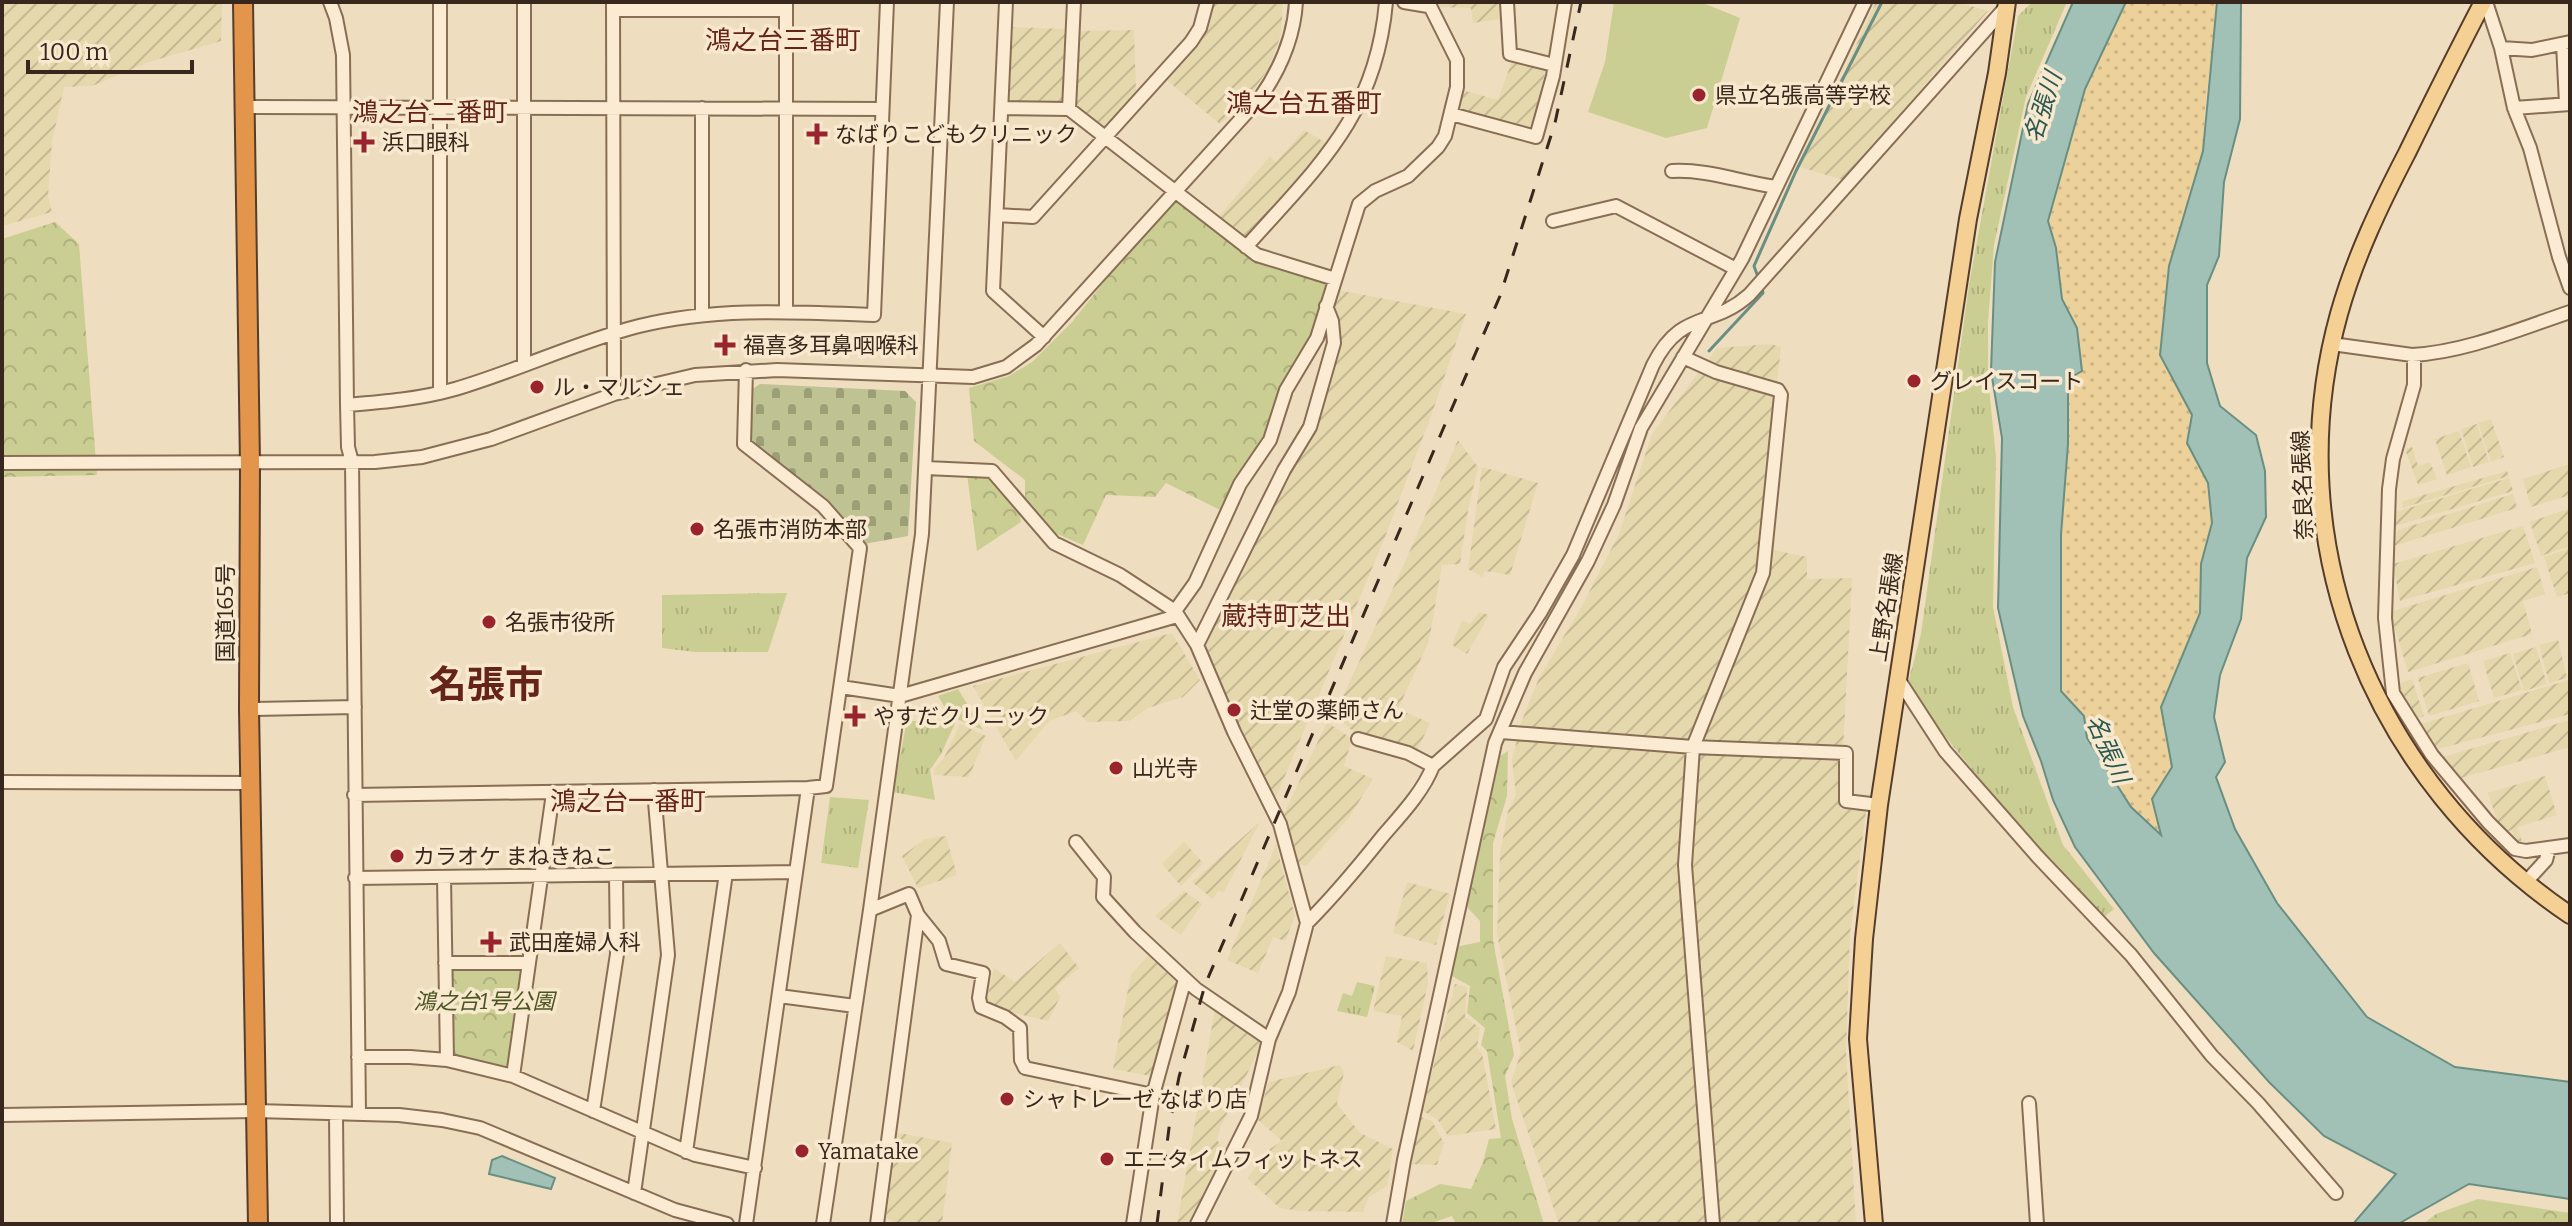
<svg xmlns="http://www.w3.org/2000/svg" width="2572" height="1226" viewBox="0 0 2572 1226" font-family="Bitter,'Noto Sans JP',serif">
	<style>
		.farmland { fill: url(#farmland-furrows) }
		.grass { fill: url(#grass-tufts) }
		.forest { fill: url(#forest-crowns) }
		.sand { fill: url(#sand-dots) }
		.cemetery { fill: url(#cemetery-stones) }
		.pitch { fill: #cbce92 }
		.water { fill: #a2c1b6; stroke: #698f83; stroke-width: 2 }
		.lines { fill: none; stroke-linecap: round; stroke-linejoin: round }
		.stream { stroke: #698f83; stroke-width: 3 }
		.minor-casing { stroke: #896e56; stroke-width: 16 }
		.major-casing { stroke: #563c2b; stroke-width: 20 }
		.highway-casing { stroke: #563c2b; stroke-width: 22 }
		.minor { stroke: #faebd2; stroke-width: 12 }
		.major { stroke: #f5d094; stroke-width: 16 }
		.highway { stroke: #e3964b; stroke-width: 18 }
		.rail { stroke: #37271c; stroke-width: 3; stroke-dasharray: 14 14; stroke-linecap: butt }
		.poi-dot { fill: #9a242d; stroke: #f7e8ce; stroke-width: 3 }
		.labels { text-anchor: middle; stroke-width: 7; stroke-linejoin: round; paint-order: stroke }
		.poi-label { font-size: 22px; fill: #37271c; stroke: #f7e8ce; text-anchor: start }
		.street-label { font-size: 22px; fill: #37271c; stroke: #f7e8ce }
		.park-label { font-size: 22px; font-style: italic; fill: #4b5521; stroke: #f7e8ce }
		.water-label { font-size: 24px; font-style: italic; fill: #2a5852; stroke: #f7e8ce }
		.quarter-label { font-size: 26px; fill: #662419; stroke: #f7e8ce }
		.town-label { font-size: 38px; font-weight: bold; fill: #662419; stroke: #f7e8ce }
	</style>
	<defs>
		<pattern id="farmland-furrows" width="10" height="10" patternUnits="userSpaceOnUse" patternTransform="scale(2)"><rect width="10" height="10" fill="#e5d8ac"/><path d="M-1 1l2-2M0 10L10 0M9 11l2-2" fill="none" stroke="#c5b993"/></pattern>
		<pattern id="grass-tufts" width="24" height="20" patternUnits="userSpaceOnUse" patternTransform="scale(2)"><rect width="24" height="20" fill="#cbce92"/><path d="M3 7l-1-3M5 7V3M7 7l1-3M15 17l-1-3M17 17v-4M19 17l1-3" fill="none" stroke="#afb17d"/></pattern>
		<pattern id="forest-crowns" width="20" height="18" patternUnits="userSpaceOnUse" patternTransform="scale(2)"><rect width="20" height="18" fill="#cbce92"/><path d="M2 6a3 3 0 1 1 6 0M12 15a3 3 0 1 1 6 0" fill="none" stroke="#afb17d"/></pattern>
		<pattern id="sand-dots" width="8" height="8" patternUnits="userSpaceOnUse" patternTransform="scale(2)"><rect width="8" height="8" fill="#edd19a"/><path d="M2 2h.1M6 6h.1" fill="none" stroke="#ccb384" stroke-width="1.8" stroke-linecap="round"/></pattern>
		<pattern id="cemetery-stones" width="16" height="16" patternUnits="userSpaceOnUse" patternTransform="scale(2)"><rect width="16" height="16" fill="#bfc292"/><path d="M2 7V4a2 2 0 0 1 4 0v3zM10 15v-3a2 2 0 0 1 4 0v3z" fill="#9c9e76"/></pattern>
	</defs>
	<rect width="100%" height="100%" fill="#efddbf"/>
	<path class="farmland" d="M2,2H222L221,41L149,62L92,86L64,87L52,142L48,196L52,212L2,226V183L5,176L2,157Z
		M1212,2H1283L1281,34L1269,68L1244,104L1220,124L1164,78L1203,31L1211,14Z
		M1434,2H1500L1501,19L1473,23L1471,8L1434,7Z
		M1876,2H1957L1988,11L1843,180L1800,167Z
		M1010,27L1067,29L1064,98L1057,104H1012L1007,96Z
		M1134,30L1136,91L1108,126L1100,128L1077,109L1074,104L1078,31Z
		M1512,61L1545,71L1535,126L1526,130L1463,112L1458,103L1462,90L1498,100Z
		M1304,130L1331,146L1242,239L1217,219L1270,156L1276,162Z
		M1337,290L1466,314L1431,416L1383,542L1274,802L1201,645L1314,430L1337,323L1333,305Z
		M1770,344L1781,347L1759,547L1807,557V579L1852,578L1840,809L1866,811L1850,933L1846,1051L1856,1224H1559L1511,1082L1521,1052L1497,934L1500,854L1508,811L1516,795L1512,760L1521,723L1539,678L1582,606L1619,534L1652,434L1717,348Z
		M2491,419L2504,457L2491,462L2478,423Z
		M2477,424L2489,462L2473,467L2461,429Z
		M2459,431L2471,467L2447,475L2435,439Z
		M1458,440L1478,467L1468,511L1460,564L1442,565L1429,641L1398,709L1430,723L1417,751L1362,738L1334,716L1405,562Z
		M2412,447L2418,466L2430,462L2437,479L2418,485L2405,449Z
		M2570,464V495L2531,507L2523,479Z
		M1482,467L1538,483L1510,575L1485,571L1482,577L1468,569Z
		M2507,471L2509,476L2402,508L2403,501Z
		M2509,478L2513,491L2395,526L2392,513Z
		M2513,494L2517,508L2390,547L2398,530Z
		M2570,508V546L2541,556L2530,522Z
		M2523,526L2535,563L2400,601L2393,564Z
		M2570,548V593L2557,597L2544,557Z
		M2537,567L2545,594L2523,601L2532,634L2408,672L2390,612Z
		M1479,612L1489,615L1467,654L1452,645L1462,620L1470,624Z
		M1172,633L1200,680L1183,697L1148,708L1129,721L1088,722L1076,711L1049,721L1016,761L973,686Z
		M2558,640L2567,678L2549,683L2539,645Z
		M2536,647L2547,684L2524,691L2513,654Z
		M2510,653L2522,690L2494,698L2483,661Z
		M2468,663L2479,701L2429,716L2418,678Z
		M2412,679L2424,716L2409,721L2397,684Z
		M2569,680L2570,714L2434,750L2414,726Z
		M2570,720V747L2454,780L2436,759Z
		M1327,722L1352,739L1344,766L1373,779L1350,816L1306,866L1298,864L1281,820Z
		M960,724L986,736L969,777L934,775V769L944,758Z
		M2545,776L2557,815L2518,827L2522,842L2516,844L2512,830L2501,833L2488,793Z
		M1260,822L1224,892L1218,891L1213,899L1192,882Z
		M946,836L957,875L918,888L902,856L925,839Z
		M1184,842L1203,863L1181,886L1162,864Z
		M1276,845L1295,916L1285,941L1273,937L1258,973L1227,960Z
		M1407,882L1450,894L1436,945L1393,933Z
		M1184,891L1202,904L1181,935L1155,916Z
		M1060,943L1079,968L1055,988L1060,997L1048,1021L985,1006L994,968L1015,982Z
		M1150,954L1179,983L1156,1077L1113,1069L1131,974Z
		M1386,956L1427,963L1428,983L1413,1051L1397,1042L1402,1016L1373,1011Z
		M1455,984L1467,987L1465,1017L1480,1028L1477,1048L1482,1053L1496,1129L1448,1136L1438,1120L1422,1110Z
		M1215,1009L1263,1042L1221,1126L1217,1139L1224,1153L1214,1183L1194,1224H1177Z
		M1340,1065L1344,1073L1337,1104L1360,1133L1393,1149L1387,1186L1369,1197L1363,1212L1300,1211L1280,1208L1247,1178L1270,1149L1282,1141L1257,1119L1269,1082Z
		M1421,1117L1432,1121L1444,1143L1437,1165L1410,1164Z
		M894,1132L952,1143L942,1224H899L886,1218Z"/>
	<path class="grass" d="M2032,2H2067L2026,97L1994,245L1988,322V378L1996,457L1993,607L2013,707L2063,845L2114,909L2104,917C2033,844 1968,767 1907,687L1921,634L1969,285L2018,16Z
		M787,593L768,652H695L662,648V595Z
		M958,689L983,730L957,719L941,754L930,770L935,800L893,792L907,720L941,725L947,711L938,696Z
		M830,797L869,800L858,868L821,863Z
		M1357,982L1375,986L1367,1017L1337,1011L1343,993L1352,996Z"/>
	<path class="forest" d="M1174,199L1257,259L1334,283L1254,455L1222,511L1166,483L1155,497L1106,495L1083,545L1050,531L1025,503V480L974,441L969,388L1009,376L1032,362L1072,322L1132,247Z
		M55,222L79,244L97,475L2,477V239Z
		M967,474L993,480L1019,513L1021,522L977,551Z
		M1508,751L1507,796L1493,843V940L1514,1055L1505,1076L1512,1119L1544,1224H1456L1452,1216L1429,1224H1402L1406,1201L1440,1184L1471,1189L1483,1162L1489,1139L1501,1138L1487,1051L1481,1045L1485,1028L1467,1013L1470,986L1448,974L1455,947L1480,942V921L1468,908L1465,898L1481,844L1500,756Z
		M517,967L523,973L508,1065L502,1069L458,1057L452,1052L450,973L457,968Z
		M2478,1199L2570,1213V1224H2423L2436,1214Z"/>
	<path class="sand" d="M2126,2L2217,4L2205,110L2203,151L2169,266L2160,355L2192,416L2187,443L2208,483L2212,523L2201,564L2200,613L2161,707L2172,767L2152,799L2162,836L2131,807L2087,738L2084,716L2061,691V535L2068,444V378L2077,328L2062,299L2056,248L2048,221L2085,89Z"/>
	<path class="cemetery" d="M760,384L905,391L916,402L908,536L864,544L754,445L749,436L751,390Z"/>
	<path class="pitch" d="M1614,2H1700L1740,18L1707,128L1666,138L1588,112L1605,62Z"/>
	<path class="water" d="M2073,2H2126L2085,89L2048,221L2056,248L2062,299L2077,328L2082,371L2068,379V444L2061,535V691L2084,716L2087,738L2131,807L2161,835L2152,799L2172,767L2161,707L2200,613L2201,564L2212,523L2208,483L2187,443L2192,415L2160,355L2169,266L2203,151L2217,2H2241L2240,119L2224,182L2219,256L2207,285V363L2220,406L2256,435L2265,471L2266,517L2247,558L2241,619L2220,675L2214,717L2225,762L2216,777L2235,829L2277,903L2367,1017L2455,1067L2570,1082V1199L2469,1184L2398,1224H2353L2396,1174L2324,1136L2269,1082L2154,953L2075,847L2053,800L2041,761L2023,716L1998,608L2002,438L1991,371L1995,262L2028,104Z
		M502,1156L555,1178L551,1189L489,1174L492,1160Z"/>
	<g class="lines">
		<path class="stream" d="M1758,277L1754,266L1796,171L1882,2
			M1709,351L1763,293L1762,288"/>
		<g class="minor-casing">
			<path id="minor" d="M330,2L336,18L343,55L347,405L348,447L352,462L359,1114
				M613,2L614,394
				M786,2V311
				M1006,2L993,291L1044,337
				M1404,2L1428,6
				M1507,2L1510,54L1554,65
				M2486,2L2501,48L2514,108L2530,148L2559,257L2570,288
				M613,10H786
				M2563,44L2566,103
				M2501,48L2532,50L2570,42
				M244,107L882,109
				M702,108V315
				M1002,108L1069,109L1257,255L1335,279
				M2514,108L2570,104
				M1069,109L1074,2
				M1451,114L1536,137L1553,76L1565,2
				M1672,171C1706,169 1741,182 1776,187
				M997,215L1033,217L1191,42L1200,28L1207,2
				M1553,221L1616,206L1736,269
				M1246,247C1318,166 1376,116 1386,2
				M2332,344L2412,355C2466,352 2519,329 2570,312
				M2414,355V385L2393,459L2389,489L2385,618L2393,693L2432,755L2488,822L2515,849L2526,851L2570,845
				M1683,357L1716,372L1778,390L1781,395L1763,573L1693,747L1685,865L1713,1224
				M524,365V2
				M440,393V2
				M347,405C383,402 420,399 455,389C517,371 576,342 639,326C717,307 795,312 874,315L887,2
				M2,463L375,462L422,457L491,439L614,394L695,375L777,370L973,377L1006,367L1036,345L1260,98C1281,68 1294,38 1296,2
				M926,468L992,471L1054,543L1120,575L1175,611L1197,645L1234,732L1280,824L1307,923L1289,992L1269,1039L1251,1116L1197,1224
				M1175,611L1195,583L1240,484L1270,440L1286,390L1317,338L1359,204L1375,191L1408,176L1438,147L1445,136L1457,87V60L1428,2
				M1197,645L1284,470L1310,427L1334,343L1332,321L1326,306
				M1897,677L1945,751L2038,857L2131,955L2212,1056L2258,1103L2336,1193
				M841,687L900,696L1177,616
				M249,709L355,707
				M1501,732L1693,747L1846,753V801L1879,805
				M1358,739L1408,753L1433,766
				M2,782L251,783
				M354,795L808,788L826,786L860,548L823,506L744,444L746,370
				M1076,842L1104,877L1103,897L1135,932L1196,989L1269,1039
				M355,878L796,872
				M444,878L447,1060
				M2526,882L2546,860L2549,848
				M870,910L909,894L918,915L939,941L946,964L983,973L979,998L981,1007L1005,1017L1020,1028L1021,1060L1025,1068L1153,1095L1133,1224
				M1307,923C1334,896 1358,867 1382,837C1400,816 1423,792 1433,766L1486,719L1504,667L1540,613L1573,555L1653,365C1681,309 1711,329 1749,295L2005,8
				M445,963H528
				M779,996L855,1006
				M358,1057H410L447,1060L513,1076L695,1155L755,1168
				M513,1076L553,793
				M1153,1095L1185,979
				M2029,1103L2037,1224
				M593,1111L617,954L616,875
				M2,1115L256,1111L399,1115L442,1120L480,1128L675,1210L727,1224
				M336,1115L337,1224
				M686,1152L726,873
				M634,1193L668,955L654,790
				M746,1224L808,788
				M823,1224L870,910L922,534L947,2
				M877,1224L918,915
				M1393,1224L1404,1160L1495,743L1525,673L1588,561L1614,505L1641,428L1742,259L1865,2"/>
		</g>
		<g class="major-casing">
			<path id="major" d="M2483,2C2457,52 2432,102 2407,153C2380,205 2355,257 2339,314C2275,544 2374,783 2570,915
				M1874,1224L1858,1039L1864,939L1879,805L1968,219L1997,73L2007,2"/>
		</g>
		<g class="highway-casing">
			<path id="highway" d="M243,2L250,464L249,709L258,1224"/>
		</g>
		<use href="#minor" class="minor"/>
		<use href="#major" class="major"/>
		<use href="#highway" class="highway"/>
		<path class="rail" d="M1157,1224L1169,1128L1179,1077L1205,985L1500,296L1555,123L1581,2"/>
	</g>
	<g class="poi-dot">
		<circle cx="1699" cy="95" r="8"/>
		<path d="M813 122h8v8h8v8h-8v8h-8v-8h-8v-8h8z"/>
		<path d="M360 130h8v8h8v8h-8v8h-8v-8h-8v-8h8z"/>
		<path d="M721 333h8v8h8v8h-8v8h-8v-8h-8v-8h8z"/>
		<circle cx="1914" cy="381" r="8"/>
		<circle cx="537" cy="387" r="8"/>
		<circle cx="697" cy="529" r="8"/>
		<circle cx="489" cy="622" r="8"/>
		<circle cx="1234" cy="710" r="8"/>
		<path d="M851 704h8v8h8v8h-8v8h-8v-8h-8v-8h8z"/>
		<circle cx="1116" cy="768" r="8"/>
		<circle cx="397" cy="856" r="8"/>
		<path d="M487 930h8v8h8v8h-8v8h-8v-8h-8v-8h8z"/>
		<circle cx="1007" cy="1099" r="8"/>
		<circle cx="802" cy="1151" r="8"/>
		<circle cx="1107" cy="1159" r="8"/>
	</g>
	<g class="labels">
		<g class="poi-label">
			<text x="1715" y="103">県立名張高等学校</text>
			<text x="835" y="142">なばりこどもクリニック</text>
			<text x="382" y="150">浜口眼科</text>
			<text x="743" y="353">福喜多耳鼻咽喉科</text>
			<text x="1930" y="389">グレイスコート</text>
			<text x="553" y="395">ル・マルシェ</text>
			<text x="713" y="537">名張市消防本部</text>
			<text x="505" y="630">名張市役所</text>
			<text x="1250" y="718">辻堂の薬師さん</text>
			<text x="873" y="724">やすだクリニック</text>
			<text x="1132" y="776">山光寺</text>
			<text x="413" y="864">カラオケ まねきねこ</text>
			<text x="509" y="950">武田産婦人科</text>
			<text x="1023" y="1107">シャトレーゼ なばり店</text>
			<text x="818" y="1159">Yamatake</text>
			<text x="1123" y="1167">エニタイムフィットネス</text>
		</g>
		<g class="street-label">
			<text transform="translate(2302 485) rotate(-92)" y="8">奈良名張線</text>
			<text transform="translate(1886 607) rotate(-81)" y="8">上野名張線</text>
			<text transform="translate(225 613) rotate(-90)" y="8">国道165号</text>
		</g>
		<g class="park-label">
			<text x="484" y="1009">鴻之台1号公園</text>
		</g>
		<g class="water-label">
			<text transform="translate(2043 107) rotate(-72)" y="8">名張川</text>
			<text transform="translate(2108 749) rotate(66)" y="8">名張川</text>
		</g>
		<g class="quarter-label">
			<text x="783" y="49">鴻之台三番町</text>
			<text x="1304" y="112">鴻之台五番町</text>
			<text x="430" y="121">鴻之台二番町</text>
			<text x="1286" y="625">蔵持町芝出</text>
			<text x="628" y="810">鴻之台一番町</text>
		</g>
		<g class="town-label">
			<text x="486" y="698">名張市</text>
		</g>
	</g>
	<rect width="2572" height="1226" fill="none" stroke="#37271c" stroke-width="8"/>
	<path d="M28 60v12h164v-12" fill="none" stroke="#37271c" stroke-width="4"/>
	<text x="40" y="60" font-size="24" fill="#37271c" stroke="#f7e8ce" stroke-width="6" paint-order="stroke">100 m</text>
</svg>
